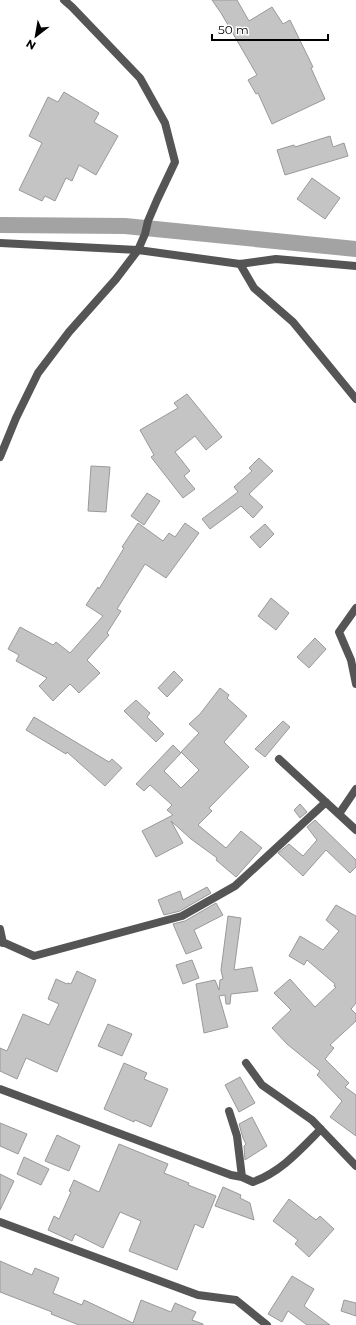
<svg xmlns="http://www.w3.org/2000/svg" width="356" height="1325" viewBox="0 0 356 1325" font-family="Montserrat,sans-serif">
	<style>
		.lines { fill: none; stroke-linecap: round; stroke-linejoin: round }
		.canal { stroke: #a3a3a3; stroke-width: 16 }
		.building { fill: #c4c4c4; stroke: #999 }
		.minor { stroke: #555; stroke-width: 8 }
		.tertiary { stroke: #555; stroke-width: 8 }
	</style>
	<rect width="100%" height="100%" fill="#fff"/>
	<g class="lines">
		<path class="canal" d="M0,225L125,226L356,249"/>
	</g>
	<path class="building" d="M212,0H237L249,21L272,7L283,24L290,20L313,67L311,68L325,99L272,124L258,93L256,94L248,80L257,75L221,13Z
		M64,92L99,113L94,122L118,136L96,175L79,165L72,181L66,178L55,201L45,196L42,201L19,190L42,143L29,136L48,97L58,102Z
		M330,136L333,147L344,143L348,156L285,175L277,150L294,145L295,147Z
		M312,178L340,198L325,219L297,199Z
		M187,394L222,437L206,450L195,436L175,452L190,471L184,476L195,489L183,498L151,457L154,455L140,430L178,408L174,403Z
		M259,458L273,471L249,494L263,507L253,518L241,506L210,529L202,519L238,492L234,487L252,471L249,468Z
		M91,466L110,467L106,512L88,511Z
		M147,493L160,501L144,525L131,516Z
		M138,523L163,541L169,533L175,537L185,523L199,533L166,578L145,564L117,609L121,611L107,633L109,635L87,660L100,673L79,693L70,684L53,701L39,686L47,678L16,661L19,655L8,649L20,627L53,645L56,642L70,653L103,616L86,605L98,587L99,589L124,548L122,547Z
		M265,524L274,534L260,548L250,537Z
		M271,598L289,613L276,630L258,616Z
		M315,638L326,649L309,668L297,657Z
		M174,671L183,680L167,697L158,688Z
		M220,688L229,695L227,698L247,716L224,742L249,767L209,808L212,811L198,825L226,848L241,831L262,848L236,877L216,860L217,858L191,839L171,821L183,843L156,857L142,831L173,815L167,810L172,805L150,785L144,791L136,784L173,745L181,753L164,771L181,788L199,770L181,752L199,733L189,724L200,714Z
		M136,700L150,713L147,717L164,734L156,742L124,711Z
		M34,717L109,762L112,759L122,768L105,786L67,752L66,754L26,730Z
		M283,721L290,727L265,757L255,749Z
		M300,804L307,812L300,818L294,810Z
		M315,820L356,860V867L350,873L326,850L303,876L278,853L289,844L303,856L317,840L307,827Z
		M207,887L211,893L180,911L164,915L158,900L180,891L183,900Z
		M216,903L223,915L194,930L202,948L186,954L173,924L185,921Z
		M336,905L356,916V1003L351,1009L356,1014V1021L330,1045L334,1048L325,1059L349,1083L345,1087L356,1095V1136L330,1117L342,1101L317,1075L320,1071L287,1044L272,1028L291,1010L274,993L290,979L315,1007L336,987L334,986L335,984L307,960L304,965L289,956L300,936L323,950L339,931L326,920Z
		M228,916L241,918L234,970L252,967L258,991L231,994L230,1004H226L225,995L219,996L228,1027L204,1033L196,984L215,980L219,990L220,980L223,979L221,970Z
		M192,960L199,978L183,984L176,965Z
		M77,971L96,980L57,1072L26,1058L17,1079L0,1071V1048L7,1051L23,1014L49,1025L59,1004L48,999L56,979L67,984L68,983L71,984Z
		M108,1024L132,1034L122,1056L98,1046Z
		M124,1063L147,1073L144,1079L168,1089L151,1127L135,1120L134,1122L104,1109Z
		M240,1077L255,1103L239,1112L225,1085Z
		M252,1117L267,1146L245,1160L244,1146L246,1144L243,1138L239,1124Z
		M0,1123L27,1134L18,1154L0,1146Z
		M57,1135L80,1146L69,1171L45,1161Z
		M119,1144L168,1164L164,1173L189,1183L188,1185L216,1196L203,1228L195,1224L177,1270L129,1251L141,1221L120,1212L103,1248L75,1234L72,1241L48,1230L54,1216L59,1219L71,1192L69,1191L74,1180L99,1192Z
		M24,1157L49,1169L41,1185L17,1174Z
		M0,1174L14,1181L0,1210Z
		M223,1187L241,1195L240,1198L250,1203L254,1220L215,1206Z
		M289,1199L316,1220L320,1216L334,1229L309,1257L295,1244L298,1240L273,1221Z
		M0,1261L32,1275L35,1268L59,1278L53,1293L82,1305L84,1300L133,1323L141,1300L171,1312L175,1303L196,1312L192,1320L203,1324V1325H79L51,1314L52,1312L0,1292Z
		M292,1276L314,1289L304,1306L330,1325H307L288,1311L282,1322L268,1314Z
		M344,1300L356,1303V1316L341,1311Z"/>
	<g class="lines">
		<path class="minor" d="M240,264L254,288L293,322L356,399
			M0,457L16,418L38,373L69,332L116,279L138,250L145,234L148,221L157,200L175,162L165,123L140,78L72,7L64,0
			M356,608L339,632L351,660L356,684
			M279,759L356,830
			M339,814L356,789
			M0,929L3,943
			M0,941L34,956L182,916L235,886L326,802
			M246,1063L262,1085L312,1120L356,1166
			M0,1089L231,1175L242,1177L253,1182C281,1172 300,1150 321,1129
			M229,1111L237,1136L242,1177
			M0,1222L198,1295L236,1300L267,1325"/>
		<path class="tertiary" d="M0,243L138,250L240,264L276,259L356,266"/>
	</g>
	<g transform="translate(36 36) rotate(211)" stroke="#ffffff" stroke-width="3" paint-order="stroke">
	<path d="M0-3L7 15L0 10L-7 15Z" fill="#000000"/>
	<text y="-6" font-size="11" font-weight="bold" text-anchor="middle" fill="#000000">N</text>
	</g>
	<path d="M212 34v6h116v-6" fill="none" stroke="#000000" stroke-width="2"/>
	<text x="218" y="34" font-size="12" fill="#000000" stroke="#ffffff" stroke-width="3" paint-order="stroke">50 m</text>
</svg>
